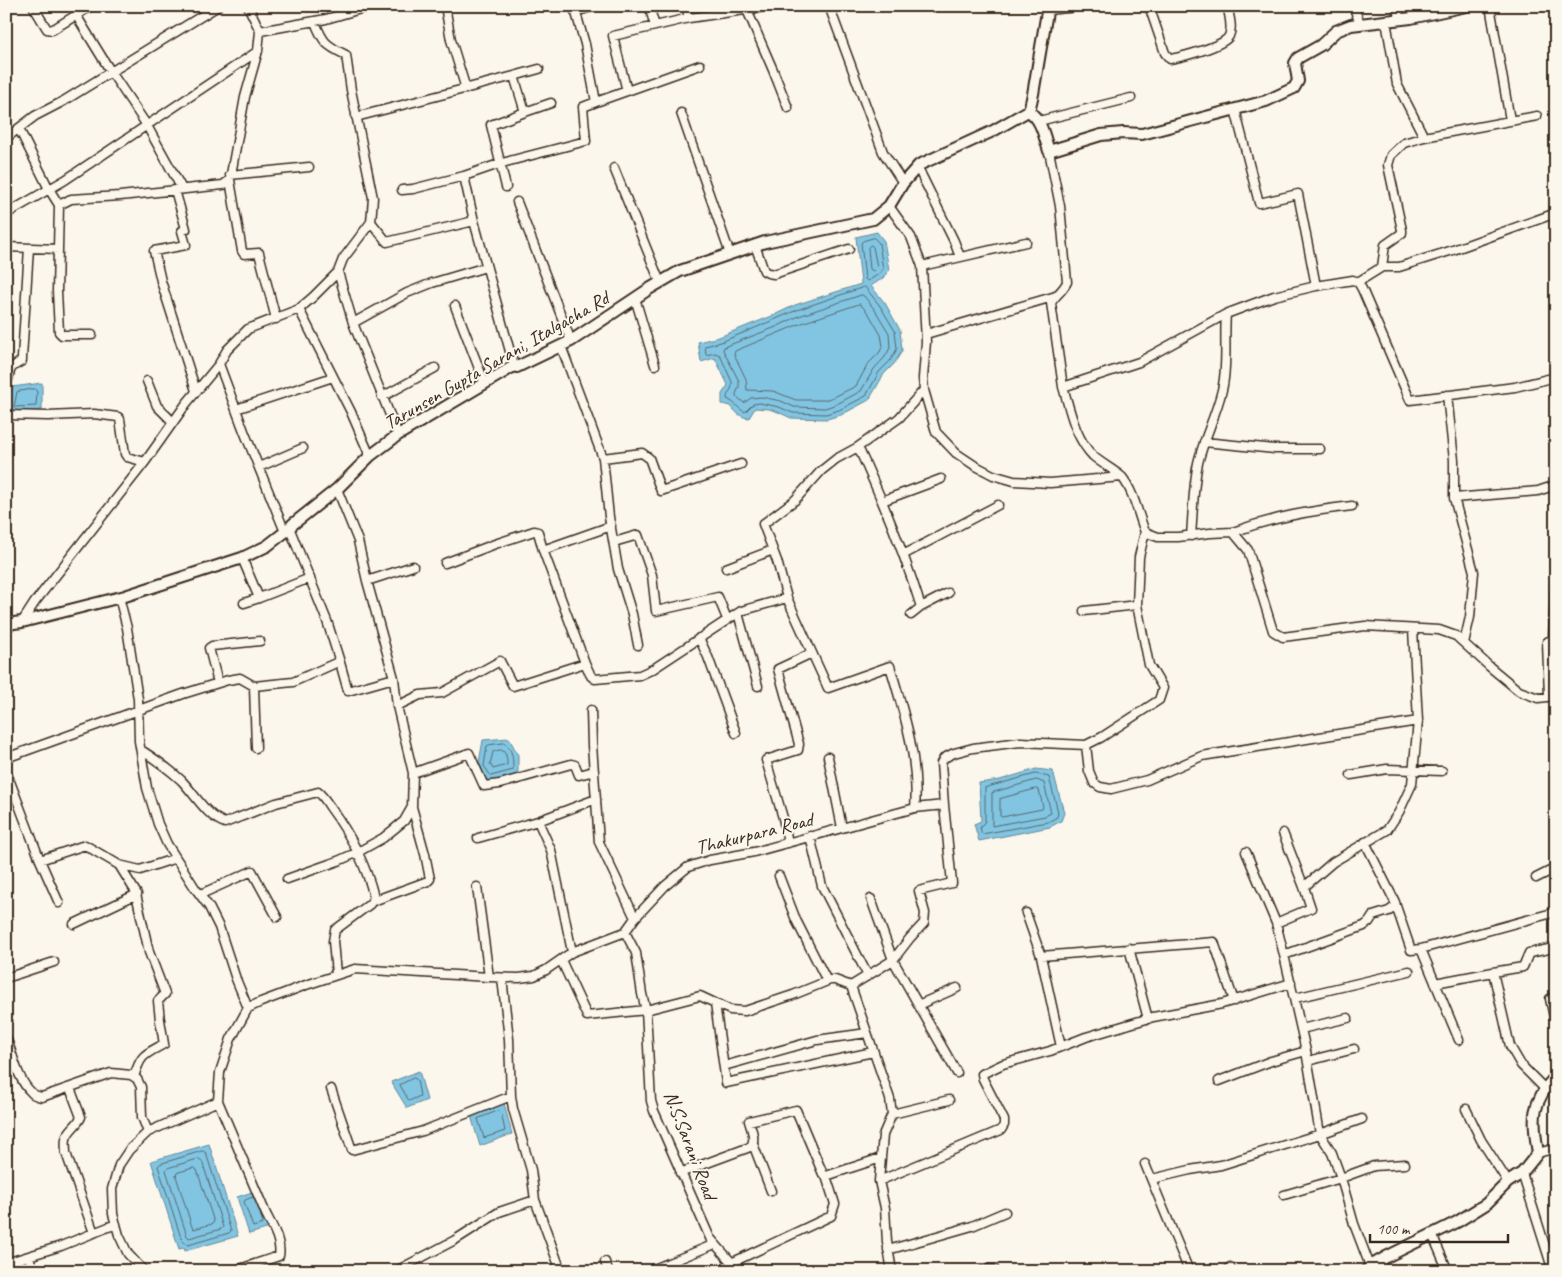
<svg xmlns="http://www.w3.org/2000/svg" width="1562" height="1277" viewBox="0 0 1562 1277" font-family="Caveat,sans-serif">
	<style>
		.green { fill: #d0db8e; stroke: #868256 }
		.water { fill: #81c5e2; stroke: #658794 }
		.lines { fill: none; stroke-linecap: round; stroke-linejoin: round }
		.shore { stroke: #57686c; stroke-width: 1 }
		.minor-casing { stroke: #3b2a1e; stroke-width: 11 }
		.tertiary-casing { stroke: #3b2a1e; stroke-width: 14 }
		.minor { stroke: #fbf7ec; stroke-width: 8 }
		.tertiary { stroke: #fbf7ec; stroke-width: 10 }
		.labels { text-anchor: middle; stroke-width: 4; stroke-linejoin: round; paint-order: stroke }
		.street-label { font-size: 20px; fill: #3b2a1e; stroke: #fbf7ec }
	</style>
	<rect width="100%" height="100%" fill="#fbf7ec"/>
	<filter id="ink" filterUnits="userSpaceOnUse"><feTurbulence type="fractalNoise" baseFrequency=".02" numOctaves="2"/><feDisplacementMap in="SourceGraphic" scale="10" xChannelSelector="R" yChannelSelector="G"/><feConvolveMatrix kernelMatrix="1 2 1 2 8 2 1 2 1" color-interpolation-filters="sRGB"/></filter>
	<g filter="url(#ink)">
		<path class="green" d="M1556,610V681H1549Z"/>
		<path class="water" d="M877,232L884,241L889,270L883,278L871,286L885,303L900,330L902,351L894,364L884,374L869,400L841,415L827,419L791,418L778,412L769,409L755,408L749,418C740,417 736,413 731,406L722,404V394L728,385L715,358L701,362L698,342L719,337L772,316L795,305L861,284L856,237Z
			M42,383V410L7,414L12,387Z
			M509,738L518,755V774L489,782L478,768L483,740Z
			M1036,769L1053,771L1064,813L1061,821L1050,827L979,841L974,824L981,821L979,783L1000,780Z
			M419,1071L427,1100L407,1108L391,1082Z
			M504,1103L512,1134L480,1146L471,1116Z
			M209,1144L238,1236L185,1251L184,1248L179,1249L151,1161Z
			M258,1190L270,1228L249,1234L237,1197Z"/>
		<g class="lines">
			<path class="shore" d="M874,238L879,243L883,269L879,274L868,281L865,279L861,243L863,241Z
				M871,245L873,247L877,267L873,271L870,269L868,248Z
				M865,287L880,306L895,331L897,349L890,361L879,372L866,396L839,410L826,414L793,413L779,407L760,403L753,404L745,412C737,408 736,403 727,399C726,393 734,389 732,382L720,355L715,353L706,355L705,346L721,342L755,328L797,310Z
				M862,295L864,296L875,310L889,333L890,348L885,357L874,369L861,391L837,404L825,408L794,407L781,401L761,397L751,398L744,403L736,396V394L739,387V381L723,350L724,347L776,327L799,316Z
				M860,304L869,314L881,335L883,346L879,353L868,364L856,386L834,397L824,400H796L773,391L747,390L746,379L734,354L735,351L802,323Z
				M35,389L37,392L36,406L14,407L17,392Z
				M505,743C513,750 513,759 513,770L491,776L484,766L487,746L489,745Z
				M501,750C507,752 507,759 507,765L493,769L490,764L493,752Z
				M1036,774L1049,777L1058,812L1057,817L1048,822L982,834L980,828L985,821V788Z
				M1037,780L1044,783L1051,813L1045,816L992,826V793Z
				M1036,789L1039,790L1043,807L1042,809L1002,817L1000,816V799Z
				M414,1078L417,1080L420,1096L409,1101L400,1085Z
				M498,1111L501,1112L505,1131L484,1138L478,1119Z
				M203,1151L206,1153L231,1231L229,1233L188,1245L182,1241L158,1166L160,1164Z
				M199,1159L202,1161L223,1227L221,1229L189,1238L187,1236L166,1170L168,1168Z
				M194,1168L197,1170L214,1222L212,1224L194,1229L192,1227L176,1176L177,1173Z
				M253,1197L245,1200L244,1202L253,1227L263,1224L260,1213"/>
			<g class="minor-casing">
				<path id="minor" d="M33,6L47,29L52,30L91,6
					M445,6L451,40L466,89
					M649,6L655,26
					M686,6L689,18
					M829,6L883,152L903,183
					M1149,6L1165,53L1170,59C1182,57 1224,46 1229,36C1233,27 1229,17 1228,8
					M1227,6L1228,8L1235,6
					M1353,6L1360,23
					M1396,6L1400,19
					M1490,6L1510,120
					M747,10L773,70L788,108
					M1047,10L1088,6
					M575,12L595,6
					M76,15L111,72L146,124L182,189
					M1386,21L1397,84L1424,137
					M260,31L326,19L371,6
					M627,91L613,36L689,18L774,6
					M596,102L700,65
					M1235,109L1259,203L1298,194L1316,286
					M525,112L551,103
					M681,113L730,254
					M356,117L514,76
					M1039,121L1131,98
					M19,129L49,189L59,205
					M6,135H10L35,116L62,102L218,6
					M1049,151L1060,206L1067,282C1063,291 1055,295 1051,303L1063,387L1139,362L1226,314C1224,339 1228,366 1222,390C1216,415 1204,438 1198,463C1193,487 1193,512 1191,536
					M614,168L660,282
					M918,168L954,241L960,257
					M230,175L309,167
					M230,180L242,251L244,254L259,253L276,319
					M506,187L491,125L525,112L514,76L539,69
					M175,190L186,229L182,231L186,245L154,251L161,281L196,391
					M402,190L413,189L464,176
					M517,202L571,341
					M889,206L911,237L922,266L926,342L923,378L924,390L936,432L956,453L974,465L993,475L1014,481L1050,483L1122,477C1134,492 1138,514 1145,532L1158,537H1178L1210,533L1233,532L1248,550L1273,631L1283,637L1365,626L1439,630L1456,636L1490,667L1519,691L1538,698L1556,696
					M6,214L65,180L258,51
					M371,222L387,242L474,221
					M755,245L764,271L768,273L774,274L849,249
					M6,247L58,249L59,205L71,199L120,196L223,185L230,180L245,97L258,51L260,31L248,6
					M58,249L57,291L59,332L62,335H92
					M922,266L1026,242
					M1382,267L1385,245L1402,233V230L1388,165L1391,155L1404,143L1424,137L1537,116
					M338,272L353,323L398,435
					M1358,282L1382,267H1399L1453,250L1556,213
					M635,298L655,365
					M455,306L485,384
					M299,309L351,412L370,456
					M1226,314L1274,296L1316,286L1353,280L1358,282L1362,289L1410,400L1515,387L1556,377
					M353,323L407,293L432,283L486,267
					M926,334L1056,296
					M561,346L603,458L642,453L649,458L661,491L741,464
					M219,364L244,431L285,532
					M514,366L474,221L464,176L502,163L586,141L583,107L596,102L585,44L574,6
					M147,381L157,406L173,422
					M7,384C11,368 8,369 22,361V358L29,248
					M1063,387C1070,410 1075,438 1093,456C1102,464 1113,469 1122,477
					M1447,395L1454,460V498L1474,572L1470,617L1464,643
					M382,397L435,368
					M236,409L333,377
					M6,415L48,416L94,414L118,417L120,419L125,454L127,457L145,462
					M1204,442L1275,449H1320
					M858,447C882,499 904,552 921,607
					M603,458L609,517L618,569L632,614L638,645
					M259,467L303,448
					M1454,498L1538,491L1556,485
					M882,501L941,479
					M1233,532C1275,517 1309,511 1352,506
					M614,542L638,535L652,575L656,611L718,597L727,619
					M903,555L998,505
					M242,558L259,598L310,578
					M445,563L495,544L534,531L538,532L543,550
					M726,568L773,550
					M367,581L413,566
					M119,597L127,628L138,699L139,741L147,788L158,824L167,844L195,888L209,907L219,927L236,979L248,1008
					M244,603L259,598
					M1084,611L1137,605
					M738,613L758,686
					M911,615L921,607L948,593
					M22,622L35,602L145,462L186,404L219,364L227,350L248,329L299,309L313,297L338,272L343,259L371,222L373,198L351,90L346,55C325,45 323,42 315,22
					M699,638L708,657L736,733
					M339,659L348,691L394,678
					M585,663L543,550L611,526
					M218,683L209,648L212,646L260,641
					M254,686L256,748
					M1549,696L1547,642L1553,639L1556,572
					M397,706L420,695L442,693L500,661L513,686L585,663L591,676L595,679L640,675L653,669L741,611L787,598
					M591,710L592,745L599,842L635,918
					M1086,745L1089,771L1094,783L1100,787L1111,789L1147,780L1202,756L1418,721
					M141,750C155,759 168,768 181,780C195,794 206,816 225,823L276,803L318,792C323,796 326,801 330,807C350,834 366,865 374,897L370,904L335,930L333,941L336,974
					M828,757L842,828
					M6,758L183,694L228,680L240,678L254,686L293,682L338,662L339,659L327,621L289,527
					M6,771L40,860L85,845L119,865L140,870L176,858
					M413,773L469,753L484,786L500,784L571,764L575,765L579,775L594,771
					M1351,775L1387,769L1442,771
					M915,808C919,759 904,713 890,666L828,688L787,598L777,561L763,524L795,500L821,471L836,459L858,447L899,418L924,390
					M810,836L822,886L868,976
					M478,838L538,821
					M788,843L783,818L766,760L798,750L799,744L778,669L812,653
					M1246,852L1276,923L1284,955L1306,1051L1320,1134L1332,1153L1341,1178L1354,1224L1370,1266
					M40,860L59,903
					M779,876L796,920L827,981
					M1536,878L1556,868
					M287,879L338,861L358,852L383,838L404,821L412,807L413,773L397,706L394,678L367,581L358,541L337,489
					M477,887L489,977
					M1304,887L1333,862L1387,830L1399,812L1412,784L1418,721L1413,629
					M201,894L252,871L277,917
					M871,899L893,960L957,1073
					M373,901L428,881L430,879L425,854L412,807
					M1396,906L1411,950L1421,949L1556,912
					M1026,913L1041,956L1214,942L1234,1001
					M1276,923L1311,908L1304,887L1283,833
					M74,924L137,894L119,865
					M625,932L635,918L665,886L688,867L710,860L754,852L915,808L944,805L941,763L944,758L954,753L973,748L1020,742L1086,745L1102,737L1159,700L1163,688L1149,665L1137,605L1139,557L1145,532
					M625,932L636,953L642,994L646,1010L651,1101L654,1111L710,1238L739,1271
					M1129,948L1148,1019
					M1421,949L1459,1040
					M572,952L551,850L538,821L596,799
					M1284,955L1364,926L1369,922L1373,916L1389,911L1396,906L1395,902L1365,842
					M1041,956L1061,1047
					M561,960L587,1016L646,1010L700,996L730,1010L745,1011L793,995L830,980H835L851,986L893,960L910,938L924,923L925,913L919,891L952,883L944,805
					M1493,972L1523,967L1529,953L1554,948L1556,955
					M6,978L54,962
					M502,978L509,1039L511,1096L513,1109L531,1170L535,1200L561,1271
					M1435,983L1493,972L1510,1046L1521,1065L1544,1088
					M851,986L890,1099L892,1114L883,1135L879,1181
					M1556,996L1550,999L1554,1017H1556
					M1295,998L1409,971
					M715,1003L726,1083L873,1052
					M918,1005L957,988
					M1301,1029L1348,1018
					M6,1037C13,1054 17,1079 31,1092C34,1096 38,1096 42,1097L111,1073L131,1075L137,1079L141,1087L142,1117L148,1132
					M1308,1061L1354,1049
					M724,1066L817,1040L867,1033
					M134,1077C141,1054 144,1055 164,1044L160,1020L158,1001L165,994L149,952L136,894
					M1219,1081L1271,1061L1306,1051
					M70,1088L81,1117C77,1126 68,1130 66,1139C65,1143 66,1149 66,1153L94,1233
					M331,1089L352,1150L423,1131L511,1096
					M218,1101L266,1214C272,1226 282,1242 279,1256L234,1271
					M1466,1109L1481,1140L1508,1182
					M892,1114L949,1100
					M753,1144L771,1191
					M1538,1153L1556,1148
					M1145,1164L1189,1271
					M680,1173L750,1147C757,1140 751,1129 749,1121L796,1110L823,1174L826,1176
					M1522,1173L1553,1271
					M1152,1179L1190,1170L1221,1165L1320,1134L1362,1119
					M1284,1195L1341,1178L1374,1166L1405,1164
					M1432,1234L1448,1271
					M888,1250L972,1226L1005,1212
					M29,1256L33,1271
					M1379,1261L1384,1271
					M605,1262L608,1271
					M6,1263L61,1246L116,1224
					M731,1263L831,1216L835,1204L826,1176L881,1158
					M1230,1267L1231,1271
					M144,1271L128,1254L119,1235L113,1214L112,1189L119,1165L129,1150L148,1132L218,1101L220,1072L231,1039L248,1008L261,1002L306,985L355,969L489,977L519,978L534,976L546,970L572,952L625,932
					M396,1271L455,1240L499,1212L535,1200
					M649,1271L715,1244
					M892,1271L887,1242L885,1208L879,1181L1001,1130L1004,1125V1120L983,1079L982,1074L1003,1064L1050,1051L1086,1037L1153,1017L1222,1004L1291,983"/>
			</g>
			<g class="tertiary-casing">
				<path id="tertiary" d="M1028,111L1030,107L1033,94L1048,6
					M6,624L22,622L125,596L242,558L267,546L285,532L293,524L337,489L370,456L398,435L514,366L517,367L571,341L649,289L680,271L765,242L873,219L889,206L903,183L919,165L993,131L1028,111C1042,119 1044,137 1049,151L1101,135L1123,133L1142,134L1266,101L1294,88L1298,81L1295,63L1298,58L1321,45L1336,31L1351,25L1411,18L1466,6
					M984,1271H994
					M1366,1271L1370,1266L1386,1257L1457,1222L1486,1204L1508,1182L1522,1173L1538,1153C1532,1119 1531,1102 1556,1076"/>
			</g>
			<use href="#minor" class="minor"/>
			<use href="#tertiary" class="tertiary"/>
		</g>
	</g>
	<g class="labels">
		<g class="street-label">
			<text transform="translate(496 360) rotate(-30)" y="7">Tarunsen Gupta Sarani, Italgacha Rd</text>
			<text transform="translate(754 833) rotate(-14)" y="7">Thakurpara Road</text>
			<text transform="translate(691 1145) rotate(69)" y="7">N.S.Sarani Road</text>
		</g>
	</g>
	<rect width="1562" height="1277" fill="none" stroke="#fbf7ec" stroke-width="25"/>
	<rect x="12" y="12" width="1537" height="1252" fill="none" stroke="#3b2a1e" stroke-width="2" filter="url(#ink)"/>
	<path d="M1370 1234v8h138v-8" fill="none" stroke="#3b2a1e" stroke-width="2.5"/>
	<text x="1377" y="1234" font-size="15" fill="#3b2a1e" stroke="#fbf7ec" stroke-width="4" paint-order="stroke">100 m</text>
</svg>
